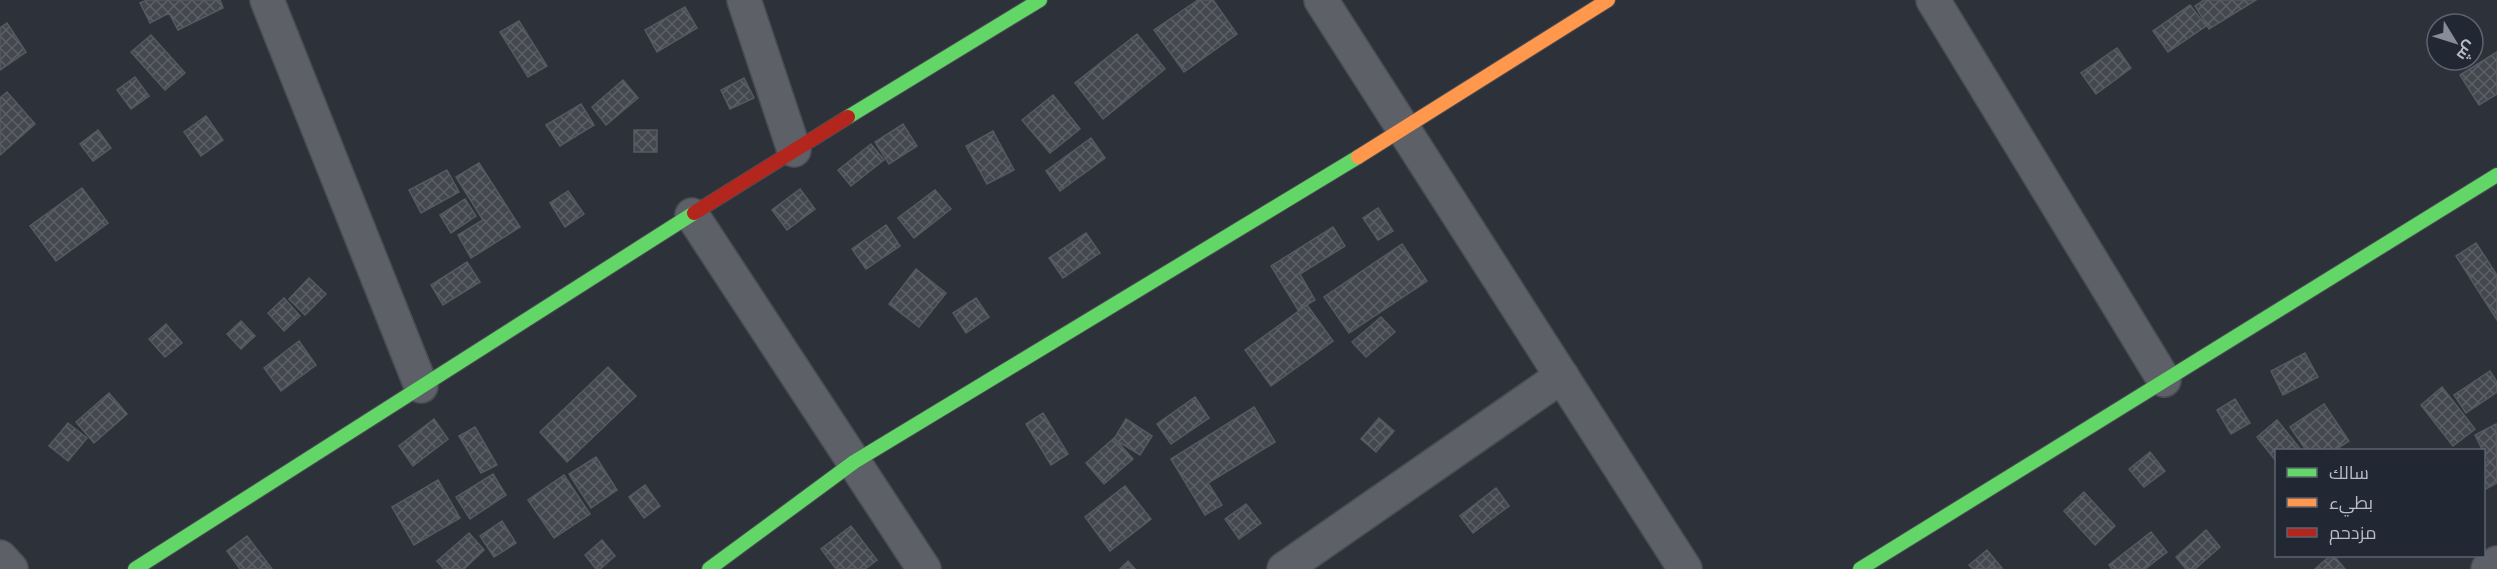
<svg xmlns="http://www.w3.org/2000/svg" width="2497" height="569" viewBox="0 0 2497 569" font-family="'Roboto Condensed',Cairo,sans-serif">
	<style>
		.building { fill: url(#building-cross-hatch); stroke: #555961; stroke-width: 1.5 }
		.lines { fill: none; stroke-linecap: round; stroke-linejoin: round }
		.street-casing { stroke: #494c52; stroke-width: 36 }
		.fast-casing { stroke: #494c52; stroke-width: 16 }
		.slow-casing { stroke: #494c52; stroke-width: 16 }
		.jam-casing { stroke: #494c52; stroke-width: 16 }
		.street { stroke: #5d6067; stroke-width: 33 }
		.fast { stroke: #63d668; stroke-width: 14 }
		.slow { stroke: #ff974d; stroke-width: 14 }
		.jam { stroke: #b3261e; stroke-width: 14 }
	</style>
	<defs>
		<pattern id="building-cross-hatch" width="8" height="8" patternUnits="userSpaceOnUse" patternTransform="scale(1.5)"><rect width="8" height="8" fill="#44474e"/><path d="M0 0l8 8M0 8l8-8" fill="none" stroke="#5d6066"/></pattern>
	</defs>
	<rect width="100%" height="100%" fill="#2d3139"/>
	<path class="building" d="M147,0H220L223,8L178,30L169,13L150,23L140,3Z
		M1198,0H1213L1237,34L1184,72L1154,30Z
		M2204,0H2256L2209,29L2195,6Z
		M2190,5L2206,26L2168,52L2153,31Z
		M685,7L697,28L657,52L645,30Z
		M519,21L547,66L528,77L500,32Z
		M7,23L26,52L0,70V28Z
		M1137,34L1165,69L1103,119L1075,83Z
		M151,35L185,73L165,90L131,52Z
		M2117,48L2131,68L2096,94L2081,73Z
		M2497,52V94L2479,105L2460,75Z
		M135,77L149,96L131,109L117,90Z
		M744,78L754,98L730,109L721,90Z
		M623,80L638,98L606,125L592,107Z
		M7,92L35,124L0,155V98Z
		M1053,95L1080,129L1050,153L1022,120Z
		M581,104L594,125L560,146L546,125Z
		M206,116L223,140L201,156L184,132Z
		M903,124L917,146L889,164L875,142Z
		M98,130L111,148L93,161L80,144Z
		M634,130H657V152H634Z
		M993,131L1014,170L987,184L966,146Z
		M1091,138L1105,158L1060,191L1046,171Z
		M871,144L884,160L851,186L838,170Z
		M479,163L520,227L471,258L458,235L483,220L456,177Z
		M447,170L459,192L421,213L409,190Z
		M82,188L108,223L56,261L30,226Z
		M800,189L815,209L787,230L772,210Z
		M935,190L951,209L914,238L898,218Z
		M568,191L584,214L565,227L550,203Z
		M465,199L476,216L451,233L440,215Z
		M1378,208L1393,231L1378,240L1363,218Z
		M886,225L900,246L866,269L852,249Z
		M1333,227L1345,246L1300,274L1315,300L1298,310L1271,266Z
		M1086,233L1100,253L1063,278L1049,258Z
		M2476,243L2497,275V320L2456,256Z
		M1402,244L1427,281L1349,333L1324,297Z
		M467,262L480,282L443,305L431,285Z
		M916,269L946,293L919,327L889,304Z
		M309,278L326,294L305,315L289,299Z
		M284,298L300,316L284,331L268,313Z
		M976,298L989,317L966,333L953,313Z
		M1307,305L1333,341L1271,386L1245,350Z
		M1381,317L1395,332L1366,357L1352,342Z
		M241,321L255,336L241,349L227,334Z
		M166,324L182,343L165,357L149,339Z
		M299,341L316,365L281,391L264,368Z
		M2305,353L2318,377L2283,395L2271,371Z
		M608,367L636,396L567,462L540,432Z
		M2490,371L2497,382V392L2466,413L2454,395Z
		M2442,387L2475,429L2453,446L2421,405Z
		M109,393L127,414L94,443L76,422Z
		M1195,397L1209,418L1171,444L1157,424Z
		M2235,399L2250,423L2231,434L2217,410Z
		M2324,404L2349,441L2335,450H2306L2290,427Z
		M1254,407L1275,442L1208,483L1222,505L1205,515L1171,459Z
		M1043,413L1068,454L1051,465L1026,424Z
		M1379,418L1394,431L1376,452L1361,439Z
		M434,419L448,439L413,466L399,446Z
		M1126,419L1152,436L1140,455L1114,439Z
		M2277,420L2301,450H2276V461L2257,437Z
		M68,423L87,438L68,461L49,446Z
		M2496,424L2497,483L2484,490V463L2488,461L2475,435Z
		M475,427L497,465L481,473L459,436Z
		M1114,438L1133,459L1104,484L1086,463Z
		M2150,452L2165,471L2144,487L2129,469Z
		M596,457L617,490L591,508L569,474Z
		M493,474L506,495L470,519L456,497Z
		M564,475L590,514L554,538L528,500Z
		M438,480L460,518L414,545L392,507Z
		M645,485L660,506L644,518L629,497Z
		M1125,486L1151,519L1110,551L1085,517Z
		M1496,488L1509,506L1473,533L1460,516Z
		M2084,492L2115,526L2095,545L2064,511Z
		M1246,504L1261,523L1239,539L1225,519Z
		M502,521L516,543L494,557L480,536Z
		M851,526L877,560L865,569H836L821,549Z
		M2206,530L2220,547L2195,569H2186L2176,557Z
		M2151,532L2167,552L2145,569H2112L2109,565Z
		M469,533L484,550L464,569H444L437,561Z
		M247,536L272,569H240L227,551Z
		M602,540L615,556L600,569H596L585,555Z
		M1987,550L2002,568L1973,569L1969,565Z
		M2330,556H2334L2345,569H2315Z
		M1128,561L1135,569H1120Z"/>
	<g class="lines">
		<g class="street-casing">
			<path id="street" d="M267,0L421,386
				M744,0L794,150
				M1321,0L1685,569
				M1933,0L2164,380
				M692,215L924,569
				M0,557L11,569
				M1284,569L1562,376
				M2488,569L2497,563"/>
		</g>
		<g class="fast-casing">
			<path id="fast" d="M848,117L1040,0
				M135,569L694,213
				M709,569L854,462L1358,157
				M1860,569L2497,175"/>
		</g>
		<g class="slow-casing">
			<path id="slow" d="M1358,157L1608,0"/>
		</g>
		<g class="jam-casing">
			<path id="jam" d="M694,213L848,117"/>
		</g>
		<use href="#street" class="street"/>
		<use href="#fast" class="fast"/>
		<use href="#slow" class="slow"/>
		<use href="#jam" class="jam"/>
	</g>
	<rect x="2275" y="449" width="210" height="108" fill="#212733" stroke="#5d636f" stroke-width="1.5"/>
	<rect x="2287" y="468" width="30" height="9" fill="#63d668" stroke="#5d636f" stroke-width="1.5"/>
	<text x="2329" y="479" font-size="18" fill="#b8bdc9">سالك</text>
	<rect x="2287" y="498" width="30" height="9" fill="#ff974d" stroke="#5d636f" stroke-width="1.5"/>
	<text x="2329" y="509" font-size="18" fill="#b8bdc9">بطيء</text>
	<rect x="2287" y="528" width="30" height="9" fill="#b3261e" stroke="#5d636f" stroke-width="1.5"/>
	<text x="2329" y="539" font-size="18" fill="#b8bdc9">مزدحم</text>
	<g transform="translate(2455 42) rotate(128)"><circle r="28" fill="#212733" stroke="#5d636f" stroke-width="1.5"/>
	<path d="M0-4.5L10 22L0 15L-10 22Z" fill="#878c97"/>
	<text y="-9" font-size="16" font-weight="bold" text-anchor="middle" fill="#b8bdc9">ش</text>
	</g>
</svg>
